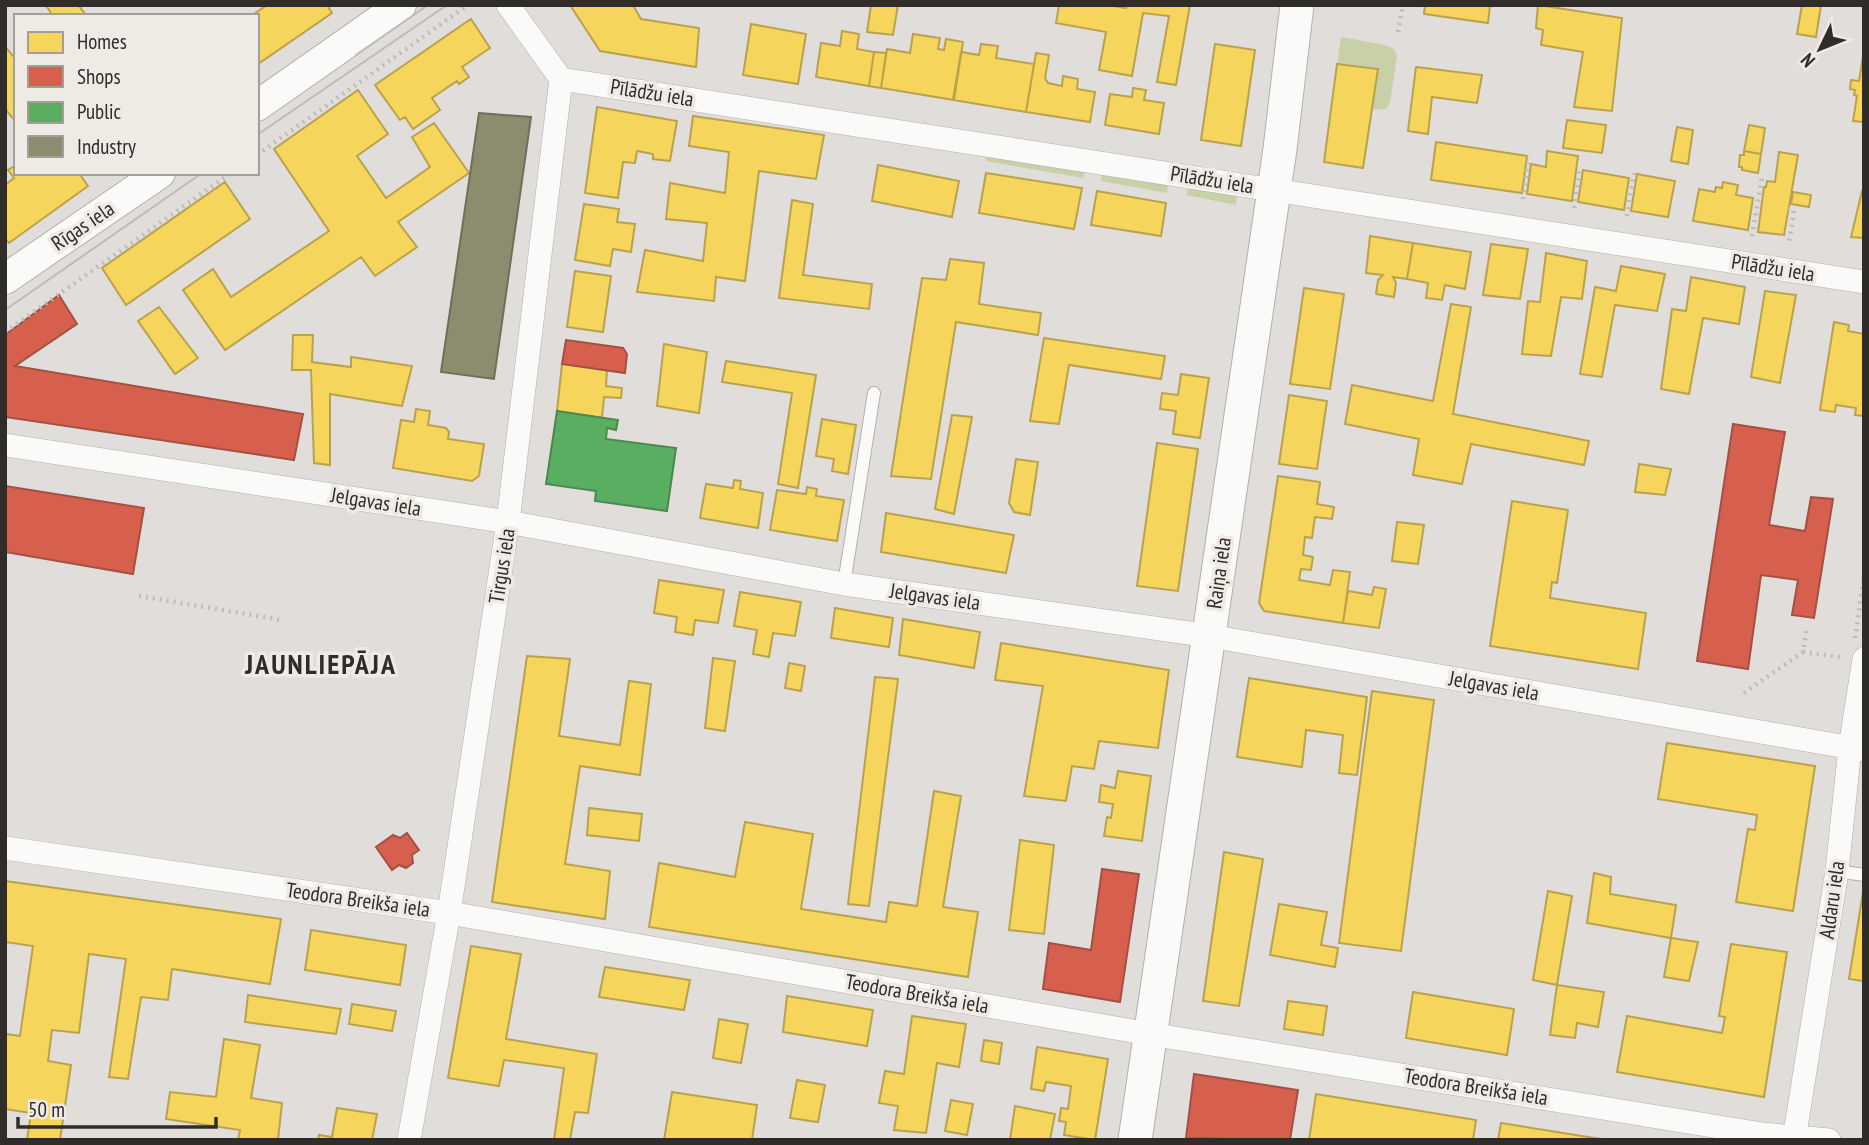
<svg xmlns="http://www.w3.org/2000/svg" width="1869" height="1145" viewBox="0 0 1869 1145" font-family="'PT Sans Narrow',sans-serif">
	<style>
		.green { fill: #c7d0a7 }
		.homes { fill: #f6d55c; stroke: #baa24d; stroke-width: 2 }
		.shops { fill: #d6604d; stroke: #a45042; stroke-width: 2 }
		.public { fill: #5aae61; stroke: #4d8750; stroke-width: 2 }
		.industry { fill: #8c8c6e; stroke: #706f5a; stroke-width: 2 }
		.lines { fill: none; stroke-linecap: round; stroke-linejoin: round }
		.service-casing { stroke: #b2afad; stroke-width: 14 }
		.minor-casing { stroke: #b2afad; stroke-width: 24 }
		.tertiary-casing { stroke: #b2afad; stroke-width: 32 }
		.secondary-casing { stroke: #b2afad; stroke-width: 35 }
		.path { stroke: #bdbcba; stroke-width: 4.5; stroke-dasharray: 2 5; stroke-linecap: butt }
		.service { stroke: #fafaf9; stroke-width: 12 }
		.minor { stroke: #fafaf9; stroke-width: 23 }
		.tertiary { stroke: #fafaf9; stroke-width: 30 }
		.secondary { stroke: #fafaf9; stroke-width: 33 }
		.tram { stroke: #bbb; stroke-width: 2 }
		.labels { text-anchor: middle; stroke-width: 7; stroke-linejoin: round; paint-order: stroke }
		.street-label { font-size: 21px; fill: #2f2c2a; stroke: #f0eae4 }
		.district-label { font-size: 28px; font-weight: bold; letter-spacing: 2px; fill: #2f2c2a; stroke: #f0eae4 }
	</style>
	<rect width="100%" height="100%" fill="#e0ddda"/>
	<path class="green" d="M1341,37L1385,45L1394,49L1397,55L1390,103L1386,109L1370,110L1377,69L1337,64Z
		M987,152L1085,170L1083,178L986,161Z
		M1102,171L1168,183L1167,193L1101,181Z
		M1188,185L1237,194L1236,205L1187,195Z"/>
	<path class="homes" d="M49,5H78L87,16H53L47,7Z
		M262,5H327L332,13L258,64L257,16H251L264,7Z
		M570,5H633L641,19L699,28L696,67L600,51Z
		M871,5H898L893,35L867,32Z
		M1059,5H1108L1126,8L1127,5H1190L1176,85L1157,82L1169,16L1143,13L1132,76L1099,70L1106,32L1056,23Z
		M1425,5H1490L1488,23L1424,14Z
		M1538,5L1622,18L1612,111L1574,107L1583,52L1541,45L1543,30L1536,28Z
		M1802,5H1821L1816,37L1797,34Z
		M471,19L490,48L462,67L469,77L459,84L457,81L432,98L440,110L413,129L405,117L400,120L375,85Z
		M751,24L806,34L798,84L743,75Z
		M842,31L859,34L857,49L874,52L869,86L816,77L821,43L840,46Z
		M913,34L940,38L938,49L944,50L946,39L963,42L954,100L881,88L887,49L910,53Z
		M981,44L998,46L996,58L1034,64L1026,112L953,100L961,52L979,55Z
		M1215,44L1255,50L1241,146L1201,140Z
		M5,46L16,60V122L5,109Z
		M1864,50V122L1853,121L1857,96L1854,95L1855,90L1850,89L1851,80L1859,81Z
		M874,52L886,53L881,88L869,86Z
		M1036,53L1049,55L1045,78L1048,83L1062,86L1063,76L1078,79L1077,89L1095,92L1090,122L1026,112Z
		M1337,64L1378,69L1363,168L1324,162Z
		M1416,67L1482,75L1477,103L1432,97L1428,134L1408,131Z
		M1133,88L1146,90L1144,100L1164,103L1159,134L1105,125L1110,94L1132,97Z
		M358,90L388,134L357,156L386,198L430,167L412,137L434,123L469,173L398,222L417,247L375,276L361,257L225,350L183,290L213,269L231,297L329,231L274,149Z
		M597,107L677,121L670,161L653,159V154L637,151L635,163L623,162L618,198L585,193Z
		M693,116L824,135L816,179L759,171L745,281L716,277L714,301L637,292L645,250L703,261L707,223L666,219L670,183L725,193L729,152L689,146Z
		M1567,120L1606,125L1602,153L1563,148Z
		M1749,125L1765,128L1761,154L1744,151Z
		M1677,127L1693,130L1688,164L1671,161Z
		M1436,142L1527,156L1522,193L1431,180Z
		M1547,151L1578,156L1572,201L1527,194L1531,164L1546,167Z
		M1744,151L1761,154L1758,173L1742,170V167H1739L1740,155H1744Z
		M1779,152L1798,155L1784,235L1758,232L1764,187H1766L1767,181L1775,182Z
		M16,165V173H79L88,186L9,243L5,238V185L14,178L8,170Z
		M878,165L959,181L952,217L872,201Z
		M1583,170L1629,178L1624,210L1578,202Z
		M986,173L1082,188L1074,229L979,213Z
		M1637,174L1675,181L1668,217L1631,211Z
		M225,182L250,219L126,305L102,268Z
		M1723,182L1738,185L1736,195L1753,198L1748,230L1693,221L1699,189L1715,192L1716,187L1722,188Z
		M1097,191L1166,203L1161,236L1091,225Z
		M1862,191H1864V238L1851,237Z
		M1793,192L1811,195L1809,207L1791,204Z
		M792,200L813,204L803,275L872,284L869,309L779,298Z
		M584,204L619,209L617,222L635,224L631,252L613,249L610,266L575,260Z
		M1370,236L1413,243L1407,279L1393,277L1396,283L1394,297L1376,294L1378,280L1383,275L1366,273Z
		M1413,243L1471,252L1465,289L1445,285L1442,300L1426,298L1428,283L1407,279Z
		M1491,244L1528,249L1520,299L1483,295Z
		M1546,253L1587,261L1582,299L1561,297L1551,356L1522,354L1528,301L1540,302Z
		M950,259L984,263L979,304L1041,313L1038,335L956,322L931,479L891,476L922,278L946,280Z
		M1621,266L1665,274L1657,311L1615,305L1602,377L1580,374L1595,287L1616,291Z
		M575,271L611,276L603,332L567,327Z
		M1691,277L1745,287L1739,324L1703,318L1689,394L1661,389L1672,309L1686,311Z
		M1304,288L1344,294L1330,389L1290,384Z
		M1765,291L1796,295L1780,383L1751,377Z
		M1451,304L1471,307L1453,414L1589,441L1584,465L1471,444L1462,484L1413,475L1419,439L1345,424L1352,385L1433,401Z
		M159,307L198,358L175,374L138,321Z
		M1834,322L1849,325L1848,331L1864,334V416L1855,415L1856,408L1836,405L1835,412L1820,410Z
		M293,335H313L312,362L351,367V357L412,366L402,406L330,394V465L314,463L311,370H292Z
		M1044,338L1165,356L1161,379L1069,365L1059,424L1030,421Z
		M664,344L707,352L699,413L657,406Z
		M726,361L816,375L798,488L778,484L792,393L722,382Z
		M562,364L607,370L606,386L622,388L621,398L604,397L602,418L557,411Z
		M1181,374L1209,378L1200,438L1173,434L1176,411L1160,409L1162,393L1178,395Z
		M1289,395L1327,401L1317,469L1279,464Z
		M416,409L430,411L428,425L446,428L449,432L448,439L484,444L479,476L472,481L393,468L401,420L414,422Z
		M952,415L972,417L954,514L935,509Z
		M822,419L856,425L848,474L832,471L834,459L816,456Z
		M1157,443L1198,449L1178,591L1137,586Z
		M1016,459L1038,462L1030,515L1014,512L1009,503Z
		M1639,464L1671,469L1665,495L1635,492Z
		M1278,476L1320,482L1317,504L1334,507L1332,519L1315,517L1312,538L1305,537L1303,555L1313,557L1311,570L1301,569L1299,580L1330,585L1333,570L1350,572L1343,623L1264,611L1259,603Z
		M734,480L741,481L740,489L763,493L758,528L700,518L706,484L733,488Z
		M807,487L817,489L816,496L844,500L837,541L770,530L777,490L806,494Z
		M1512,501L1568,510L1557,583L1552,582L1550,598L1646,613L1638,669L1490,646Z
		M886,513L1014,535L1006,573L881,552Z
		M1397,522L1424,525L1418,564L1392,561Z
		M659,580L724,590L718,623L695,620L693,635L675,632L677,617L654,613Z
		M1374,587L1386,589L1379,628L1343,623L1348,591L1372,595Z
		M740,592L801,602L795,636L773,633L769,657L753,654L757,630L734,626Z
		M835,608L893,618L889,647L831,638Z
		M903,619L980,632L974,668L899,655Z
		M1001,643L1169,670L1158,748L1099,741L1094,769L1072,766L1066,801L1024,796L1043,686L995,680Z
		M527,656L570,659L559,736L620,745L629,681L651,684L640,775L580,766L565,864L610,871L605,919L492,902Z
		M713,658L735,661L725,731L705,728Z
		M789,663L805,666L801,691L785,688Z
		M875,677L898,679L869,906L848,904Z
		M1249,678L1367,697L1357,775L1339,773L1343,735L1306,730L1302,767L1237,757Z
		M1372,691L1434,700L1401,951L1339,943Z
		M1667,743L1815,766L1793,911L1736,902L1748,829L1755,830L1757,815L1658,799Z
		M1118,771L1151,776L1142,841L1104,836L1107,817L1111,818L1113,804L1099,802L1101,785L1115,788Z
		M934,791L961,796L943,907L978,912L968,977L649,927L659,863L735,877L745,822L813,834L801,909L886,922L889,902L917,906Z
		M589,808L642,814L639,841L587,835Z
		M1020,840L1054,845L1044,934L1009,930Z
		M1224,852L1263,859L1239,1006L1203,1001Z
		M1594,873L1611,877L1610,894L1676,905L1671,938L1587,923Z
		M5,881L281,919L270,984L172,969L168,1000L141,997L128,1079L109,1077L126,959L89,954L79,1033L52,1030L48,1061L71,1065L60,1140H27L31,1113L5,1109V1034L20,1036L33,946L5,942Z
		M1548,891L1572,896L1557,985L1533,980Z
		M1863,892H1864L1863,981L1849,979Z
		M1279,904L1327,912L1321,945L1338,948L1335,967L1270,955Z
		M311,930L406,945L400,985L305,970Z
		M1671,938L1698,942L1689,981L1664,977Z
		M1731,944L1787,952L1764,1097L1617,1072L1627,1016L1722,1033L1725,1017L1719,1016Z
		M471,946L521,954L506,1039L597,1054L588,1113L575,1112L570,1140H554L564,1068L504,1060L499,1086L448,1078Z
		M605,967L690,980L684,1010L599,997Z
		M1557,985L1604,992L1598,1027L1577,1023L1575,1038L1550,1035Z
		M1413,992L1514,1009L1507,1055L1406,1038Z
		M248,995L341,1009L336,1034L245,1022Z
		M787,996L873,1010L867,1046L783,1032Z
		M1288,1001L1327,1006L1323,1035L1284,1029Z
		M352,1004L396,1011L392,1031L349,1024Z
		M912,1016L966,1024L959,1067L937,1063L926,1133L894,1130L898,1106L879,1103L885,1071L904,1074Z
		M719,1019L748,1024L741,1063L713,1058Z
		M224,1039L260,1045L251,1098L282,1103L278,1140H238L240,1130L166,1119L170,1092L216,1097Z
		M984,1040L1002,1043L999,1064L981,1061Z
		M1037,1047L1108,1059L1095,1140L1064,1135L1066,1122L1059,1121L1061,1108L1068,1109L1071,1086L1046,1082L1044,1091L1031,1089Z
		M797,1080L825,1085L818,1122L790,1118Z
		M672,1092L757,1105L752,1140H664Z
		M1316,1094L1476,1120L1473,1140H1309Z
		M951,1100L973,1104L967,1135L945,1131Z
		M1015,1106L1055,1114L1050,1140H1010Z
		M337,1108L377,1114L372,1140H318L319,1135L332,1137Z
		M1501,1123L1607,1140H1498Z"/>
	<path class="shops" d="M59,295L77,324L15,366L303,414L294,460L5,417V335Z
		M566,340L623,348L627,354L625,373L562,364Z
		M1733,424L1785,432L1769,525L1805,531L1811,497L1833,499L1814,618L1792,615L1798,580L1761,575L1748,669L1697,661Z
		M5,486L144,508L133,574L5,552Z
		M407,833L419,850L412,855L413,863L406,868L399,865L392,870L376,847L393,835L400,838Z
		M1102,869L1139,874L1120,1002L1043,989L1049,943L1091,950Z
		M1194,1074L1298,1090L1290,1140L1186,1138Z"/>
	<path class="public" d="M557,411L618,420L616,430L607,428L606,439L676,448L667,511L595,501L596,491L546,484Z"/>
	<path class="industry" d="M479,113L531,117L494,379L441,372Z"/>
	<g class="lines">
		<g class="service-casing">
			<path id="service" d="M844,584L874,393
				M1837,871L1864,875"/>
		</g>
		<g class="minor-casing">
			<path id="minor" d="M561,79L1864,282
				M5,445L508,522L844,584L1210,636L1864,750
				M5,848L449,913L1150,1034L1762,1134L1829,1140
				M409,1140L449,913L508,522L561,79L508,5
				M1794,1140L1837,871L1850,747L1864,659"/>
		</g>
		<g class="tertiary-casing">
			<path id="tertiary" d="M257,106L401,5
				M5,279L160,173"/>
		</g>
		<g class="secondary-casing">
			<path id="secondary" d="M1135,1140L1280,149L1297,5"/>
		</g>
		<path class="path" d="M1398,32L1403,5
			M257,155L468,5
			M1523,199L1529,157
			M1574,208L1580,169
			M1788,209L1794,210L1789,242
			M1627,216L1634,173
			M1752,236L1762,177
			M5,332L231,173
			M139,596L282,620
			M1855,638L1864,577
			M1803,652L1840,657
			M1744,693L1803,652L1807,628"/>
		<use href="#service" class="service"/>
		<use href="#minor" class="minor"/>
		<use href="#tertiary" class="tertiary"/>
		<use href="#secondary" class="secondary"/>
		<path class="tram" d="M356,55L428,5
			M257,135L447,5
			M5,310L202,173"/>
	</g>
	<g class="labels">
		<g class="street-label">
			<text transform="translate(652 93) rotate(9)" y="7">Pīlādžu iela</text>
			<text transform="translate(1212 180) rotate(9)" y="7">Pīlādžu iela</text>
			<text transform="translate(83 226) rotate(-34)" y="7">Rīgas iela</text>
			<text transform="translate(1773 268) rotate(9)" y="7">Pīlādžu iela</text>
			<text transform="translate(376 502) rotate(9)" y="7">Jelgavas iela</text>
			<text transform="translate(502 566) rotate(-81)" y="7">Tirgus iela</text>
			<text transform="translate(1219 573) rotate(-82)" y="7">Raiņa iela</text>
			<text transform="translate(935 597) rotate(8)" y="7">Jelgavas iela</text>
			<text transform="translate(1494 686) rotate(10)" y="7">Jelgavas iela</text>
			<text transform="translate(358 900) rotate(8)" y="7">Teodora Breikša iela</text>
			<text transform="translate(1832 900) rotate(-82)" y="7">Aldaru iela</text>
			<text transform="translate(917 994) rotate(10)" y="7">Teodora Breikša iela</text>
			<text transform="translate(1476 1087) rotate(9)" y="7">Teodora Breikša iela</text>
		</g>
		<g class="district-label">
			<text x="321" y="674">JAUNLIEPĀJA</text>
		</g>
	</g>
	<rect width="1869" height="1145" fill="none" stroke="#2f2c2a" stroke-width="14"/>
	<rect x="14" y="14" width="245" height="161" fill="#f0eae4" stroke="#a39e9a" stroke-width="2"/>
	<rect x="28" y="32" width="35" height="21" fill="#f6d55c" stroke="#a39e9a" stroke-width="2"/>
	<text x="77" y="49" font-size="21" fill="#2f2c2a">Homes</text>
	<rect x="28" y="66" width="35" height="21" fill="#d6604d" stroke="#a39e9a" stroke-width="2"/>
	<text x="77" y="84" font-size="21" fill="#2f2c2a">Shops</text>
	<rect x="28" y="102" width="35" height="21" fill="#5aae61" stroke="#a39e9a" stroke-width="2"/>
	<text x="77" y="119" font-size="21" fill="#2f2c2a">Public</text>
	<rect x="28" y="136" width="35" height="21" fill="#8c8c6e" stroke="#a39e9a" stroke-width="2"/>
	<text x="77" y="154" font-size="21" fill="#2f2c2a">Industry</text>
	<g transform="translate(1820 49) rotate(227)" stroke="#f0eae4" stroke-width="5" paint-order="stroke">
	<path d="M0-5L12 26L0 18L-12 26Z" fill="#2f2c2a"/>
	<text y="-10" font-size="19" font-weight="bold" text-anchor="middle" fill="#2f2c2a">N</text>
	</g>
	<path d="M18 1117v10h198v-10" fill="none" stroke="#2f2c2a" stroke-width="3.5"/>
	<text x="28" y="1117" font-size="21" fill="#2f2c2a" stroke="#f0eae4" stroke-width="5" paint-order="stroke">50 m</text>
</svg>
